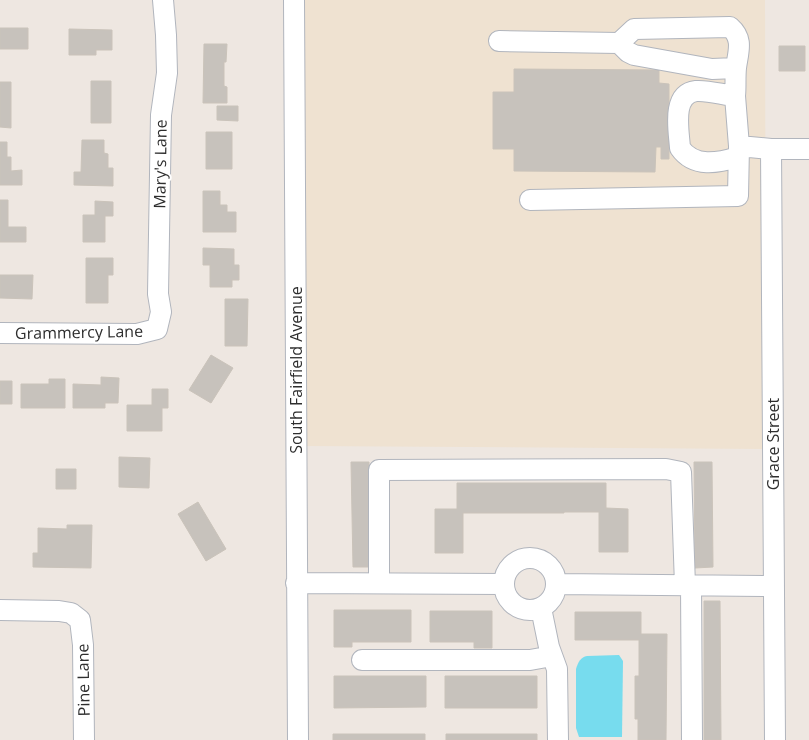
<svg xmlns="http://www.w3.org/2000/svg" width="809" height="740" viewBox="0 0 809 740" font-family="'Open Sans',sans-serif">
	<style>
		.education { fill: #efe2d1 }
		.water { fill: #77dcee }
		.building { fill: #c7c2bc; stroke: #cac3ba }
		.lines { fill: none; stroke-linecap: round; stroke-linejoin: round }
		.minor-casing { stroke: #b1b5bd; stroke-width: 22 }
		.minor { stroke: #fff; stroke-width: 20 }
		.labels { text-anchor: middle; stroke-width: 4; stroke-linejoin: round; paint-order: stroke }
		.street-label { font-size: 16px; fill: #2e2e2e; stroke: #fff }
	</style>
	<rect width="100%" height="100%" fill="#eee7e1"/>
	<path class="education" d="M300,0H765L766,449L303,446Z"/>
	<path class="water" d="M619,655L623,661L622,737H579L576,728V669C578,662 581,657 587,656Z"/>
	<path class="building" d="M0,28H28V49H0Z
		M69,29L112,30V50H96V55H69Z
		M204,44H227L226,62H224V86L227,87V103H203Z
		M779,46H805V71H779Z
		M514,69L659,70V83L669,84V159H661V147H656L655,172L514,171V149H493V92H514Z
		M91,81H111V123H91Z
		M0,82H11V128L0,127Z
		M217,106H238V121L217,120Z
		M206,132H232V169H206Z
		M82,140H104V153L108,154V168H113V186L74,185V172H81Z
		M0,142H7V157H11V171L22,170V185H0Z
		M203,191H220V205H227V212H236V232H203Z
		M0,200H8V227H26V242H0Z
		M95,201L113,202V216H105V242H83V215H95Z
		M203,248L234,249V265H239V280H232V287H210V265H203Z
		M86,258H113V275H108V303H86Z
		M0,275H33L32,299L0,298Z
		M225,299H248L247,346H225Z
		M211,355L233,368L211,403L189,390Z
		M101,377L119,378L118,403H105V408H73V384L101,385Z
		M49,379H65V408H21V384H49Z
		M0,381H12V404H0Z
		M152,389H168V408H162V431H127V405H152Z
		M119,457L150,458L149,488L119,487Z
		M351,462H369L370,567H353Z
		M694,462H712L713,567L695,568Z
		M56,469H76V489H56Z
		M457,483H606V508L628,509V552H599V512H564V513H463V553H435V509H457Z
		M198,502L226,549L206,561L178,514Z
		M67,525H92L91,568L33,567V553H38V528L67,529Z
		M704,601H720L721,740H704Z
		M334,610H411V642H352V647H334Z
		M430,611H492V648H474V642H430Z
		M575,612H641V634H667L666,740H638V719H635V676H639V640H575Z
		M334,676H426V707L334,708Z
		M445,676H537V708H445Z
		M333,734H425V740H333Z
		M446,734H537V740H446Z"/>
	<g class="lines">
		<g class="minor-casing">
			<path id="minor" d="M294,0L298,740
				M499,41L619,43L634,29L730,27C744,39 738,52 736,68C735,77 736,87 735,96
				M619,43L628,52L634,55L712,69L736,68
				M771,149L775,740
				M738,157C718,163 694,168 680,148C679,131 671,94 696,91C709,90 723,95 735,96L739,146
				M530,200L738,196L739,146L771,149H809
				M0,333L137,334L157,329L161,312L158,294L161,115L167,73L166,35L163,0
				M504 584a26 26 0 1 1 52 0a26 26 0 1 1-52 0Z
				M296,583L504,584
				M379,583V470L666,469L681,472L685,585
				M556,584L774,586
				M691,585L692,740
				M541,608L549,647L557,669L558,740
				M0,610L59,611L71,613L80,620L83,645L84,740
				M362,660H530L552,656"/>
		</g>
		<use href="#minor" class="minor"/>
	</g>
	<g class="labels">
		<g class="street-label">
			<text transform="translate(160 164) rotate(-89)" y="6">Mary's Lane</text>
			<text transform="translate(79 332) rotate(-1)" y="6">Grammercy Lane</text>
			<text transform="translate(296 370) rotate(-90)" y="6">South Fairfield Avenue</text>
			<text transform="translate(773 444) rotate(-90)" y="6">Grace Street</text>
			<text transform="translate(83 680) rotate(-91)" y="6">Pine Lane</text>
		</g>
	</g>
</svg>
